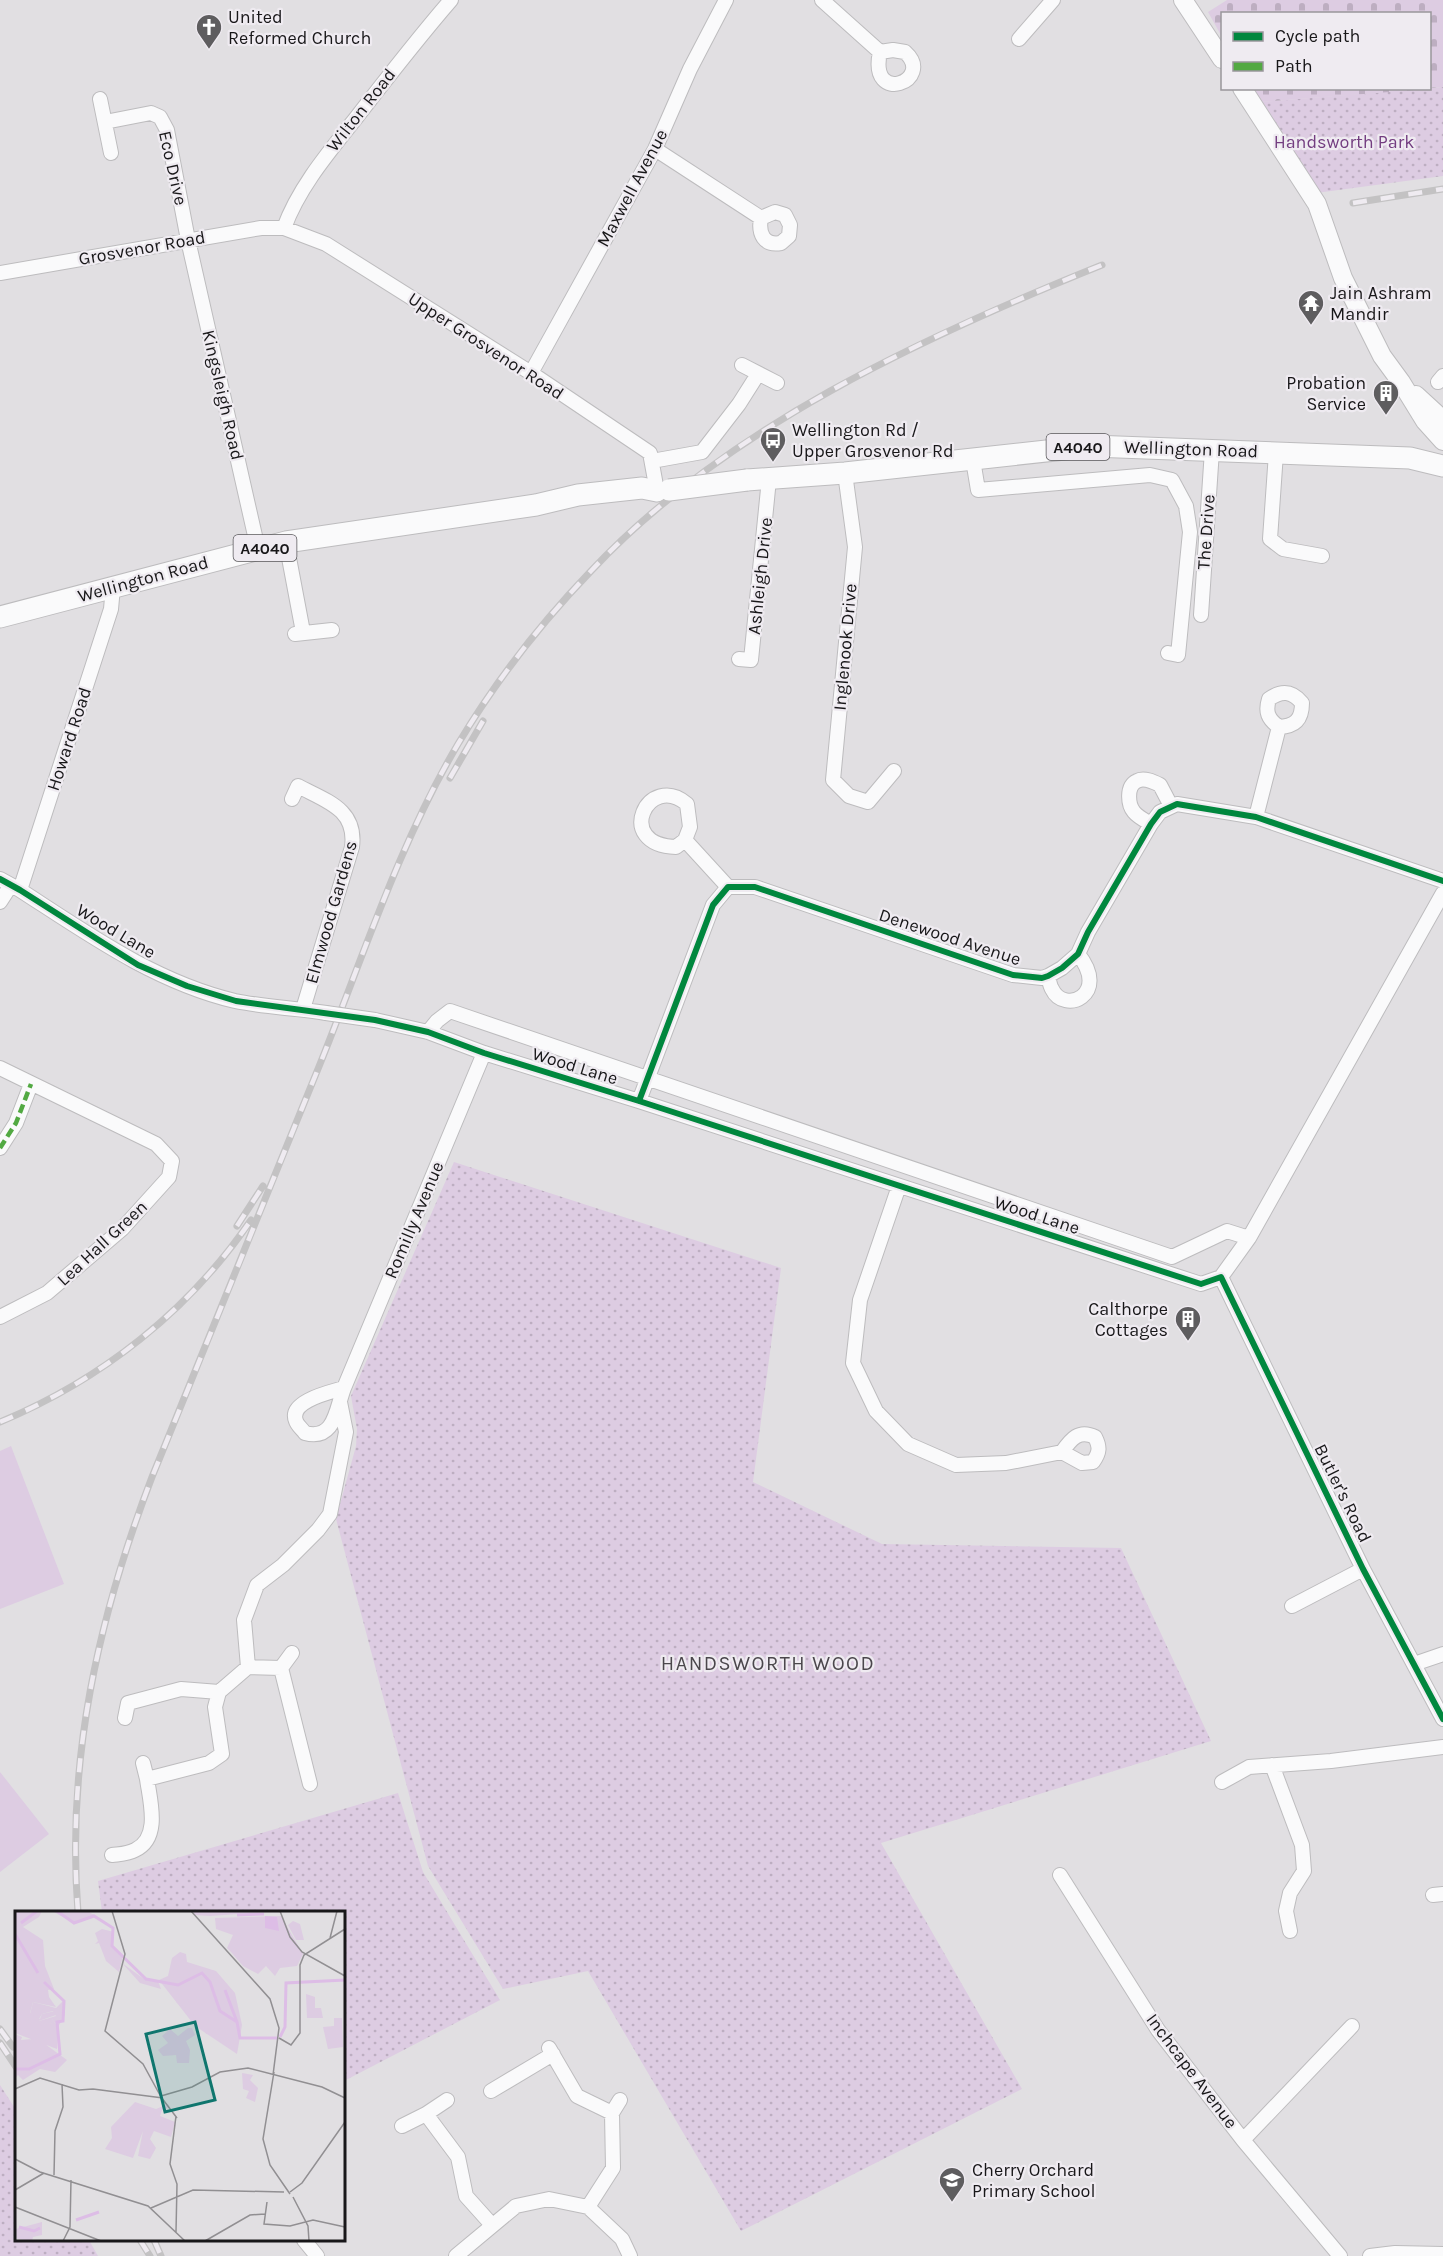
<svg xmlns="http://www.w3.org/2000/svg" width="1443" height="2256" viewBox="0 0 1443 2256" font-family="Karla,sans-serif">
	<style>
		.green { fill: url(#green-dots) }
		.cemetery { fill: url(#cemetery-stones) }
		.pitch { fill: #ddcce2 }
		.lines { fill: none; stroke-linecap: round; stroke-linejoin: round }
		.street-casing { stroke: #bdbcbe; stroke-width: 16 }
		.secondary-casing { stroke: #bdbcbe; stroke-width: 20 }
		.primary-casing { stroke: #bdbcbe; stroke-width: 23 }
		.street { stroke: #fafafb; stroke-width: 14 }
		.secondary { stroke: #fafafb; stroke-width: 18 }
		.primary { stroke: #fafafb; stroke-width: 21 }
		.rail-casing { stroke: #c3c2c3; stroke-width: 7 }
		.rail { stroke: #efebf1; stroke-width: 4.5; stroke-dasharray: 14; stroke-linecap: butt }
		.street-bridge-casing { stroke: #bdbcbe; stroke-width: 16; stroke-linecap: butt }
		.primary-bridge-casing { stroke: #bdbcbe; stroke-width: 23; stroke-linecap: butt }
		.street-bridge { stroke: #fafafb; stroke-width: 14 }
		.primary-bridge { stroke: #fafafb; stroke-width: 21 }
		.quiet { stroke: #52a942; stroke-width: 4.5; stroke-dasharray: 9 4.5; stroke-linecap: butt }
		.cycleway-casing { stroke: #efebf1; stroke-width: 10 }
		.cycleway { stroke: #00873e; stroke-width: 6 }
		.labels { text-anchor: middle; stroke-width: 4.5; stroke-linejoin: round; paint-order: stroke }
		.shield { fill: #efebf1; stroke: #58575a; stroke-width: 1.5 }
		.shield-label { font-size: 16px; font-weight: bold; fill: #181719 }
		.poi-label { font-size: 18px; fill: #181719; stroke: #efebf1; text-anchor: start }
		.street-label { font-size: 18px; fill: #181719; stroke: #efebf1 }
		.park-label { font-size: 18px; fill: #733d80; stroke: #efebf1 }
		.neighbourhood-label { font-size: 20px; letter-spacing: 1.5px; fill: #4b474c; stroke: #efebf1 }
		.inset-river { fill: none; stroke: #ddbde6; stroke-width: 3 }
		.inset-road { fill: none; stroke: #918f92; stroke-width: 1.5 }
		.view { fill: #0f766e; fill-opacity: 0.15; stroke: #0f766e; stroke-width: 3 }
		.inset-edge { fill: none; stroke: #181719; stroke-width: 3 }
	</style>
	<defs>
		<pattern id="green-dots" width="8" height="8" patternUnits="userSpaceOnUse" patternTransform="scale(1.5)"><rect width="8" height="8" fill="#ddcce2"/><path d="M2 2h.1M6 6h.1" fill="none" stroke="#bdaec1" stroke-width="1.8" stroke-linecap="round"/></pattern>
		<pattern id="cemetery-stones" width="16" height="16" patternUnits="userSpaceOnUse" patternTransform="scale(1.5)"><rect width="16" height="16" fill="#ddcce2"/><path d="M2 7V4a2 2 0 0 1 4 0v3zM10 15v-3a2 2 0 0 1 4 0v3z" fill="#bdaec1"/></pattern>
	</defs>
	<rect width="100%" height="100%" fill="#e1dfe2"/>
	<path class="green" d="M1443,87V176L1316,193L1261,102Z
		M454,1162L781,1268L753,1482L882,1544L1121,1548L1211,1741L881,1843L1022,2089L741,2231L588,1971L503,1989L428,1866L336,1519L356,1446L357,1429L351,1396Z
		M398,1793L423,1872L500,2000L344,2081V1912H102L98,1881Z
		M0,2085L16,2110V2240H89L98,2256H0Z"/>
	<path class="cemetery" d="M1227,0H1443V87L1430,88V14H1222V37L1208,12Z
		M1253,89H1428L1261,102Z"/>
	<path class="pitch" d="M11,1446L64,1584L0,1609V1451Z
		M0,1772L49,1834L0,1872Z"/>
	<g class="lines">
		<g class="street-casing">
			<path id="street" d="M822,0L880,52
				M1019,39L1053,0
				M893,50L905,52C936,80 868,107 880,52Z
				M100,99L111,153
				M105,122L151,113L160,117L167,130L188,240L258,549
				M655,149L761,218C758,234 764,246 781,243L789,236L790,225L785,215L775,212L761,218
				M284,228C299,187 329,152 356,118C387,78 418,38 451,0
				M0,273L261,228H284L326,244L531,373L650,453L657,491
				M742,365L777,383
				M531,373L655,149L690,69L726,0
				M1438,382L1443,376
				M1276,453L1270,539L1283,549L1322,556
				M973,460L978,490L1150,475L1172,480L1186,506L1190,532L1178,655L1168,653
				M652,461L702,452L739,404L758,374
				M845,473L855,547L833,780L849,796L868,802L894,771
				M286,542L303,632
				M1201,615L1212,450
				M295,634L332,630
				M739,659L751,660L769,479
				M292,799L298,786C326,801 357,809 352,847L303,1009
				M1256,817L1279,727C1268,719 1265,712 1269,699C1282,690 1292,691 1302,703C1302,720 1295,726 1279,727
				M1151,824C1146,821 1138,817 1134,812C1128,805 1126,786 1137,781C1144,777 1154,782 1160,785L1171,806
				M685,840L690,827L687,804C648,771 613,845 676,847L685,840L728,887
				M0,879L20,890C88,934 155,982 235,1001C264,1007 296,1008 326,1013
				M20,890L111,609L113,587
				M0,902L11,885
				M1048,976C1049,980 1050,986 1052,989C1064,1015 1111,995 1078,954
				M375,1020L428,1032L484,1053L639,1101L1201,1284L1221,1277L1249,1238L1443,893
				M428,1032L437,1021L450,1011L1172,1257L1227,1231L1249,1238
				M0,1068L156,1144L172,1161L169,1177L122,1229L47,1293L0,1317
				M639,1101L713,905L728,887H755L1013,975L1042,978L1048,976L1062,968L1078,954L1088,932L1151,824L1160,812L1177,804L1256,817L1443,881
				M0,1148L16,1123L31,1084
				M899,1186L860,1300L853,1363L876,1411L908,1444L956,1465L1006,1463L1062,1452L1082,1463L1093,1462C1100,1452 1100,1447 1095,1437C1079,1429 1071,1439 1062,1452
				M1221,1277L1363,1569L1443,1719
				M344,1388C331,1392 288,1401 296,1421C297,1425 303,1430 305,1433C335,1441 336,1409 344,1388L484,1053
				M1292,1606L1363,1569
				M1414,1664L1443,1654
				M248,1667L281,1668L292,1653
				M281,1668L310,1784
				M125,1718L128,1703L181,1689L219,1692L248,1667L244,1620L257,1585L283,1565L318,1530L330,1514L346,1432L340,1402
				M143,1763L147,1779
				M1272,1765L1302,1845L1304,1871L1290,1893L1286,1911L1290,1931
				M1222,1782L1249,1767L1331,1761L1443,1747
				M112,1855C119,1854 128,1854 135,1850C161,1838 150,1801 147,1779L209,1763L222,1754L215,1707L219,1692
				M1060,1875L1158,2030L1243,2140L1340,2256
				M1433,1895L1443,1894
				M549,2048L577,2096L612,2113
				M491,2091L553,2054
				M426,2114L458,2157L466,2196L492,2225
				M402,2126L426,2114L447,2100
				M1243,2140L1352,2026
				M588,2207L613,2168L612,2113L620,2100
				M304,2240L317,2256
				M456,2256L516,2206L549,2199L588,2207L622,2239L630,2256
				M1370,2256L1395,2253L1443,2254"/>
		</g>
		<g class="secondary-casing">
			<path id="secondary" d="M1183,0L1222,59
				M1242,88L1317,204L1343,278L1382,356L1401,382L1425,421L1443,441
				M1416,395L1443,420"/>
		</g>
		<g class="primary-casing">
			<path id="primary" d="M747,480L845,473L1092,446L1410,458L1443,466
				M0,617L286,542L536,505L578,495L642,488L657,491"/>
		</g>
		<use href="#street" class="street"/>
		<use href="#secondary" class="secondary"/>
		<use href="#primary" class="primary"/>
		<g class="rail-casing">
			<path id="rail" d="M1353,203L1443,189
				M450,778L483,721
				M237,1226L263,1186
				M0,1422C101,1380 189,1311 251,1220
				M78,1912C66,1761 98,1618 152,1477C208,1340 264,1202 320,1064C363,957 399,844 458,744C495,682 541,623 591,571C725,428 923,337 1102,265
				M0,2029L13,2047
				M0,2043L16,2067
				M140,2240L150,2256
				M154,2240L161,2256"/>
		</g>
		<use href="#rail" class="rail"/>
		<g class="street-bridge-casing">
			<path id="street-bridge" d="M326,1013L375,1020"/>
		</g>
		<g class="primary-bridge-casing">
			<path id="primary-bridge" d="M669,490L747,480"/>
		</g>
		<use href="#street-bridge" class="street-bridge"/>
		<use href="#primary-bridge" class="primary-bridge"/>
		<path class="quiet" d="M0,1148L16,1123L31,1084"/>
		<g class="cycleway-casing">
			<path id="cycleway" d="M0,879L20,890L138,965L187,986L236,1001L375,1020L428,1032L484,1053L639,1101L1201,1284L1221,1277L1363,1569L1443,1719
				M639,1101L713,905L728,887H755L1013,975L1042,978L1048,976L1062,968L1078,954L1088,932L1151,824L1160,812L1177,804L1256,817L1443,881"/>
		</g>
		<use href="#cycleway" class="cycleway"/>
	</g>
	<defs>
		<g id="church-pin" transform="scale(1.35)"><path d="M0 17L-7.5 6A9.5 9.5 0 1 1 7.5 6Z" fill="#5e5d5f" stroke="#efebf1"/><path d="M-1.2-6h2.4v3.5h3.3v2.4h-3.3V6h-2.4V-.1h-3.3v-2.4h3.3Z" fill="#fff"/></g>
		<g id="temple-pin" transform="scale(1.35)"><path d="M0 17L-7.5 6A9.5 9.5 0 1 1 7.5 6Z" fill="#5e5d5f" stroke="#efebf1"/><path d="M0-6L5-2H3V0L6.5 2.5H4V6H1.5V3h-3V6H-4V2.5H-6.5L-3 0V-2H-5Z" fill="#fff"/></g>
		<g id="building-pin" transform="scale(1.35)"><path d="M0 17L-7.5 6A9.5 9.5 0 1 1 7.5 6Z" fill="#5e5d5f" stroke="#efebf1"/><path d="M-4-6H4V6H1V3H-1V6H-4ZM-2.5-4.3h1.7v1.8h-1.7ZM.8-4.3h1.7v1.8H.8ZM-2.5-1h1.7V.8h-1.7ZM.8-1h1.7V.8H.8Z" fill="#fff"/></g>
		<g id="bus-pin" transform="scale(1.35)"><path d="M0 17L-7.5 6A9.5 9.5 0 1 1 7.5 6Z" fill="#5e5d5f" stroke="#efebf1"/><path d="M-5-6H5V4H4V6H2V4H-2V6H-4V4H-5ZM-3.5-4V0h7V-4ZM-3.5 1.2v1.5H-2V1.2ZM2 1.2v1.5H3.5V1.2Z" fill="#fff"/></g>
		<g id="school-pin" transform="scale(1.35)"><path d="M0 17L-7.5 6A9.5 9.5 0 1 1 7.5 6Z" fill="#5e5d5f" stroke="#efebf1"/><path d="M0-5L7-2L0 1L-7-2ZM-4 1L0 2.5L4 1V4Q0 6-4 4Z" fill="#fff"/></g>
	</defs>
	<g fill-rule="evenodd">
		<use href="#church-pin" x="209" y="27"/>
		<use href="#temple-pin" x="1311" y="303"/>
		<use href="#building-pin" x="1386" y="393"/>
		<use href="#bus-pin" x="773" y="440"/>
		<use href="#building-pin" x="1188" y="1319"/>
		<use href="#school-pin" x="952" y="2180"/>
	</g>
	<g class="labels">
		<g class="shield">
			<rect x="1046.5" y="434" width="63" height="26" rx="4.5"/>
			<rect x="233.5" y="535" width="63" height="26" rx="4.5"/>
		</g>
		<g class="shield-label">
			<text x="1078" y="453">A4040</text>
			<text x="265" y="554">A4040</text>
		</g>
		<g class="poi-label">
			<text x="228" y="23">United<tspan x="228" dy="21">Reformed Church</tspan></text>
			<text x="1330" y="299">Jain Ashram<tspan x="1330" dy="21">Mandir</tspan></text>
			<text x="1366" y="389" text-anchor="end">Probation<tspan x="1366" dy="21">Service</tspan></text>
			<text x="792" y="436">Wellington Rd /<tspan x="792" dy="21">Upper Grosvenor Rd</tspan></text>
			<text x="1168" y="1315" text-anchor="end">Calthorpe<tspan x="1168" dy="21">Cottages</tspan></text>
			<text x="972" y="2176">Cherry Orchard<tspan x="972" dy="21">Primary School</tspan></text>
		</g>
		<g class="street-label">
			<text transform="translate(361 110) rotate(-52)" y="6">Wilton Road</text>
			<text transform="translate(173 168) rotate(77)" y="6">Eco Drive</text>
			<text transform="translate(632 188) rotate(-62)" y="6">Maxwell Avenue</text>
			<text transform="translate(142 248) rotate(-10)" y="6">Grosvenor Road</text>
			<text transform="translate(486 346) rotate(33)" y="6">Upper Grosvenor Road</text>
			<text transform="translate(223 395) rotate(77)" y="6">Kingsleigh Road</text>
			<text transform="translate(1191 449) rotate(2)" y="6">Wellington Road</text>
			<text transform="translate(1206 532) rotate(-86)" y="6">The Drive</text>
			<text transform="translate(760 576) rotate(-84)" y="6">Ashleigh Drive</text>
			<text transform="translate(143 579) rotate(-15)" y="6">Wellington Road</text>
			<text transform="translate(845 647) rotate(-85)" y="6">Inglenook Drive</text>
			<text transform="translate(69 739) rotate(-72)" y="6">Howard Road</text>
			<text transform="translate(331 912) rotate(-74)" y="6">Elmwood Gardens</text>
			<text transform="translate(116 931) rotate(31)" y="6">Wood Lane</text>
			<text transform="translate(950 937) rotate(18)" y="6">Denewood Avenue</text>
			<text transform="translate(575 1066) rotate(17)" y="6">Wood Lane</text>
			<text transform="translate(1037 1215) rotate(18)" y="6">Wood Lane</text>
			<text transform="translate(414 1220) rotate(-67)" y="6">Romilly Avenue</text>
			<text transform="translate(102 1243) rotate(-43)" y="6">Lea Hall Green</text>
			<text transform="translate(1343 1493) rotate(64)" y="6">Butler's Road</text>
			<text transform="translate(1192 2071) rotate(53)" y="6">Inchcape Avenue</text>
		</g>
		<g class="park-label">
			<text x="1344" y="148">Handsworth Park</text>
		</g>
		<g class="neighbourhood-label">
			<text x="768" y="1670">HANDSWORTH WOOD</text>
		</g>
	</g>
	<g transform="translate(15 1911)">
		<rect width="330" height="330" fill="#e1dfe2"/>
		<path d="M0,0H27L24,6L8,16L28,29L30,55L39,78L33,79L34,86L41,96L18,91L15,102L25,108L27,103L40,100L41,104L24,110V114L37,112V108L43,116L42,138L0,122ZM37,0H72L81,5L59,12ZM177,0H252V1L195,5L180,4ZM266,5L288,43L282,55L265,57L260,65L251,55L243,63L228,55L216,41L219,36L216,41L212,37L218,24L201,18L200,7ZM278,10L285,13L289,29H281L273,14ZM87,18L99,21L98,34L108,44L104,61L91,50L84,32L80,33L83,30L80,22ZM165,41L171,43L172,51L201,60L220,82L227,114L222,143L180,115L144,69L153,65L157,47ZM107,52L129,68L143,70L146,78L125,72ZM291,83L300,86V97H306L308,107H292ZM319,107H327L328,136L313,138L308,116L319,115ZM173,117H177L180,124L171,130L175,139L174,152H162L161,144L148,145L143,139L153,132L147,125L155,118L163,125ZM0,123L7,126L6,129L17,128L30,133L52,149L40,161L25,158L8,169L3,164L0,167ZM227,162L238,164L235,169L243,177L240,191L231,187L234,180L228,178ZM120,191L141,198L153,193L155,196L147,199L145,205L160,211L156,226L139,220L135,228L141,237L135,248L123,245L128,220L118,247L90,238L97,227L96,216ZM27,311V324L18,326L17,330L2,328L1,318Z" fill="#ddcce2"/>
		<path d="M48,90L50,103L43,116L37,108L38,112L24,115V110L41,105L38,100L27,103L24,108L15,103L18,91L41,97Z" fill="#ddcce2"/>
		<path d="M187,65L189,79L195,82L193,88L173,73L176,67ZM180,84L184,90L175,100L161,91L167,85L175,91ZM179,103H184L199,118L207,117L208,123H191L190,116L178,108Z" fill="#ddcce2"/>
		<path d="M250,5L262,6L264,20L250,17Z" fill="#ddbde6"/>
		<path class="inset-river" d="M42,0L59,12L79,5L98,17L97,35L131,68L163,74L187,62L195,71L205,100L222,111L225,127H262M222,4L249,3M6,12L22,0M0,23L23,62M210,79L222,111M265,126L270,116L271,72L330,69M0,158H14L45,143L42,111L48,110L49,90L29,71M61,309L84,301M4,316L19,320L25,317"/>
		<path class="inset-road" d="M97,0L110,43L90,120L128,153L146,186M176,0L255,88L264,117L258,164M265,0L275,26L287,41L330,65M315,27L322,0M264,127L276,134L285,122V54L289,44L330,18M259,161L248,228L255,254L275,283M0,178L25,167L64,179L78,178M78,178L148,187M146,185L177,176L205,161L233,157L307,176L330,187M146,186L162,207M0,248L25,261L133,295L170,330M39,264L40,220L48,196L47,173M0,279L29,262M275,281L287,272L330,211M278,286L293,315L294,330M252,291L249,313L275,315L298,309L330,316M0,296L86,330M136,297L178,279L269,281M161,321L162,273L155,253L161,205M48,330L55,316L56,269M190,330L235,304L250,303"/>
		<path class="view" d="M180,111L200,189L150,201L131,123Z"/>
		<rect width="330" height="330" class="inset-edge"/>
	</g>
	<rect x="1221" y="12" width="210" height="78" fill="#efebf1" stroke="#99969b" stroke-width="1.5"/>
	<rect x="1233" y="32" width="30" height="9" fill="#00873e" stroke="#99969b" stroke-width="1.5"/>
	<text x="1275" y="42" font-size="18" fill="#181719">Cycle path</text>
	<rect x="1233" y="62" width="30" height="9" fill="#52a942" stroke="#99969b" stroke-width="1.5"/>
	<text x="1275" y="72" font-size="18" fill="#181719">Path</text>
</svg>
